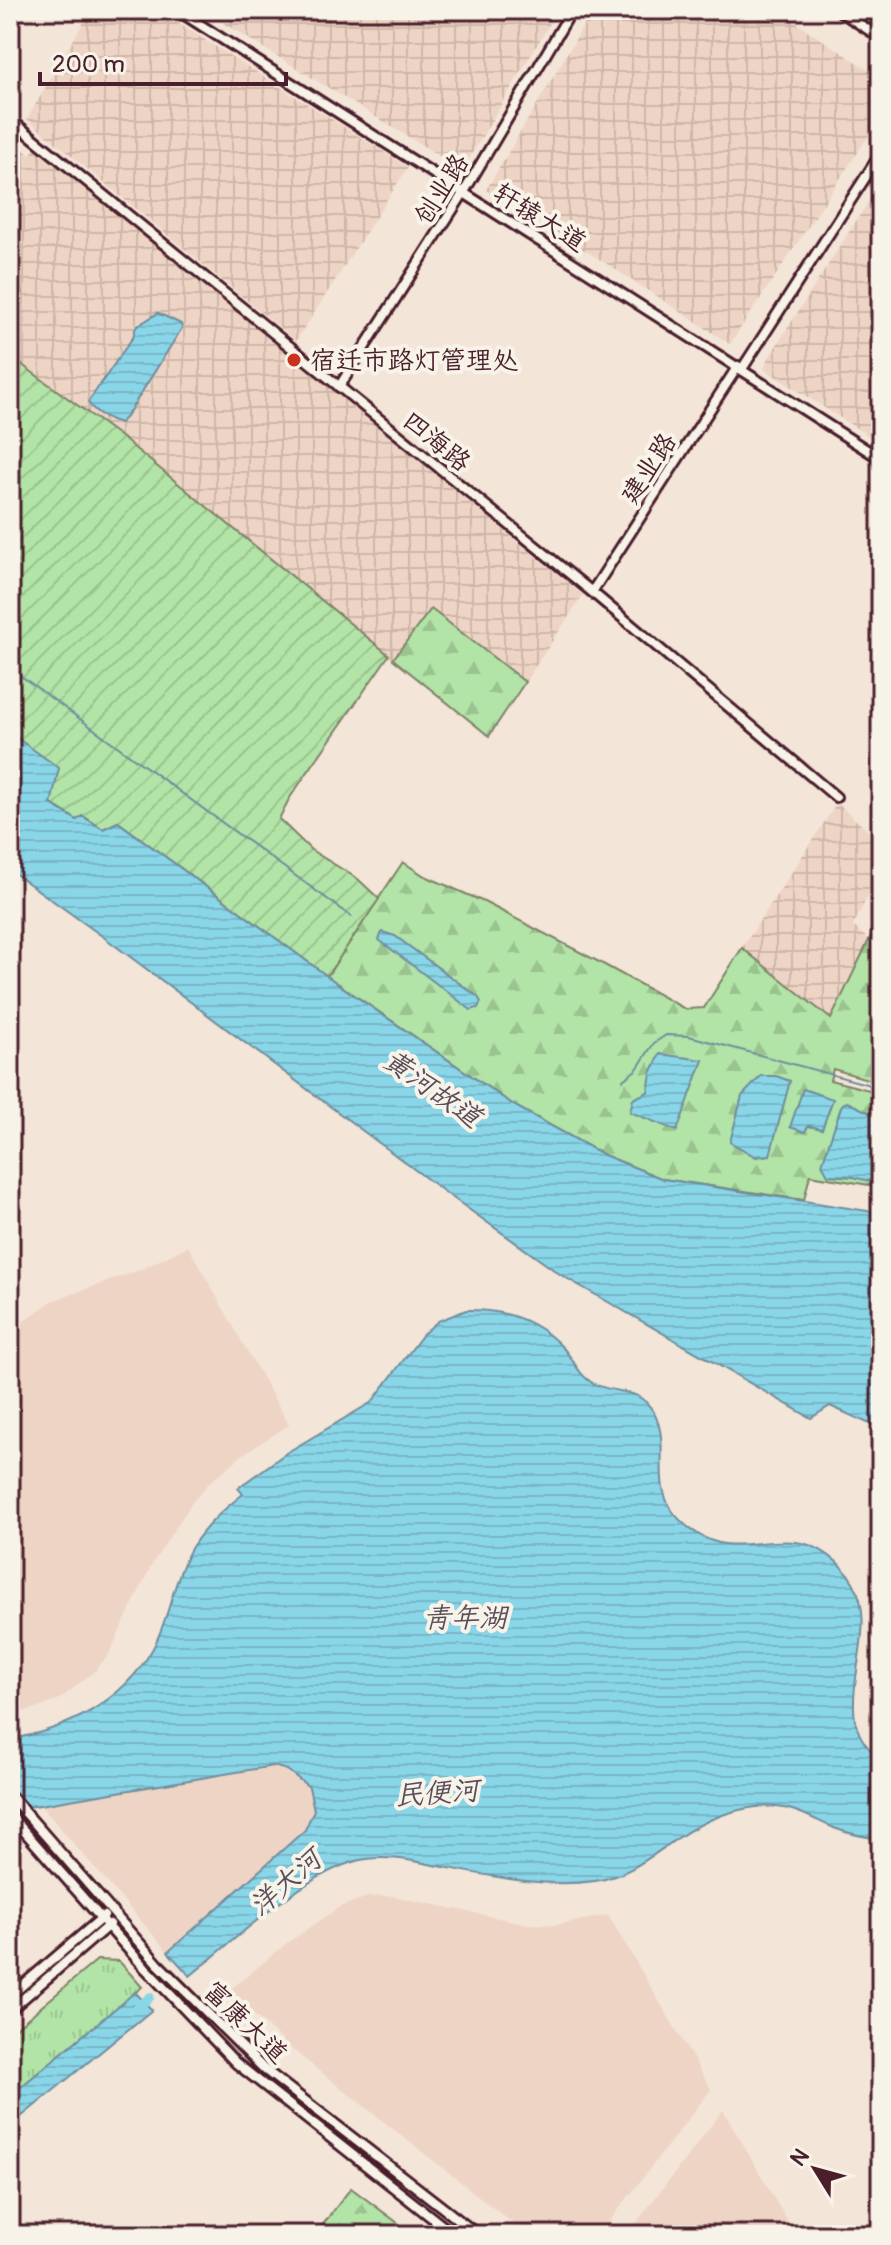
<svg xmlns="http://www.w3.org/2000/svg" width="891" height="2245" viewBox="0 0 891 2245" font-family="Pangolin,'LXGW WenKai TC',sans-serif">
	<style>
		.built { fill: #eed4c5 }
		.industrial { fill: url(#industrial-grid) }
		.grass { fill: url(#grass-tufts); stroke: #7e8268; stroke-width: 2 }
		.forest { fill: url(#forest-firs); stroke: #7e8268; stroke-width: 2 }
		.garden { fill: url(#garden-furrows); stroke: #7e8268; stroke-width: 2 }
		.water { fill: url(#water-rules); stroke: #708d9c; stroke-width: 2 }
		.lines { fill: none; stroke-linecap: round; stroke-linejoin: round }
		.stream { stroke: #708d9c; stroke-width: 2 }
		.canal { stroke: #89d6e8; stroke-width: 9 }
		.tertiary-casing { stroke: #4a1f2b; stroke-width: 14 }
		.tertiary { stroke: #f7f3e8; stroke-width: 8 }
		.poi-dot { fill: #c8321e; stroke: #f7f3e8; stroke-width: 3 }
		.labels { text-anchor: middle; stroke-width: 8; stroke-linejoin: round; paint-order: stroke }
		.street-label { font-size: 26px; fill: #4a1f2b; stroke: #f7f3e8 }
		.poi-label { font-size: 26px; fill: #4a1f2b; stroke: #f7f3e8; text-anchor: start }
		.water-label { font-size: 28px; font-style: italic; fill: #5a4d5a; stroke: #f7f3e8 }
	</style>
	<defs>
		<pattern id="industrial-grid" width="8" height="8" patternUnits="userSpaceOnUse" patternTransform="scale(2)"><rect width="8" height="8" fill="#eed4c5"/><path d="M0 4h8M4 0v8" fill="none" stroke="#ceb6a9"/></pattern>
		<pattern id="grass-tufts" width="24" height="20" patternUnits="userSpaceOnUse" patternTransform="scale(2)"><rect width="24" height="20" fill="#b1e4a6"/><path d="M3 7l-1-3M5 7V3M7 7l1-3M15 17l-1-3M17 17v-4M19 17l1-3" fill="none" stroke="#9ac38f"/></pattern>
		<pattern id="forest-firs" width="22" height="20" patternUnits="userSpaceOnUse" patternTransform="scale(2)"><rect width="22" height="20" fill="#b1e4a6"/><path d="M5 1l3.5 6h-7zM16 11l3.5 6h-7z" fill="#9ac38f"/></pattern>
		<pattern id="garden-furrows" width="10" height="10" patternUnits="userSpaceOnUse" patternTransform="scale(2)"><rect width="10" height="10" fill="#b1e4a6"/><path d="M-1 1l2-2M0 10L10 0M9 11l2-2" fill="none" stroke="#9ac38f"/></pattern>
		<pattern id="water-rules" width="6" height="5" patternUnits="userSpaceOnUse" patternTransform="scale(2)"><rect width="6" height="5" fill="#89d6e8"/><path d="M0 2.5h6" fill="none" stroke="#78b7c7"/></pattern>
	</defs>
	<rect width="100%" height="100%" fill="#f3e5d8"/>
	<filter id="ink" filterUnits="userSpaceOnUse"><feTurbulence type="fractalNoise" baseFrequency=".0125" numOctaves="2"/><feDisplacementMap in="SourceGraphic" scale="16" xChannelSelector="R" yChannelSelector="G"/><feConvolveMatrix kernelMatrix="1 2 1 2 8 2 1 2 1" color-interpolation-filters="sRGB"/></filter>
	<g filter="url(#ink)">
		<path class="built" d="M188,1246L289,1425L246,1452L209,1483L193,1501L152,1564L109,1654L96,1670L61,1698L44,1706L10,1715V1331L52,1301L140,1270Z
			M273,1766L287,1770L309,1787L314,1810L305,1830L168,1952L41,1806Z
			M392,1896L528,1924L557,1925L608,1915L711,2089L599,2235H528L289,2047L229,1991L287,1943L340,1907L367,1897Z
			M723,2110L792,2229L787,2235H627Z"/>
		<path class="industrial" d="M91,10H157L408,167L296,341L27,119Z
			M202,10H558L462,170Z
			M593,10H776L881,78V117L730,344L604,262L486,190Z
			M15,142L30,155L36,147L583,595L525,682L431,609L393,659L121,437L10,356V150Z
			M881,182V444L764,369L766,362Z
			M837,803L881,843V869L853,926L868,939L831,1020L742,948Z"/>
		<path class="grass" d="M97,1960L119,1961L142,1987L10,2096V2033Z"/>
		<path class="forest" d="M431,609L525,682L489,736L393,659Z
			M403,862L423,875L484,902L601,963L685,1009L704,1008L742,948L831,1019L881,915V1083L833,1069L830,1080L881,1093V1187L810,1175L804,1200L663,1179L604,1155L515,1106L327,976Z
			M351,2188L414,2235H315Z"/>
		<path class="garden" d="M10,356L121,437L389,655L289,799L279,819L311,850L358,879L379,899L327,976L118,822L103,829L83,816L77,820L50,803L57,773L10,733Z"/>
		<path class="water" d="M158,313L181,324L182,328L126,417L120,423C109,420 93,412 88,402L133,337L136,327Z
			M10,733L59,768L51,804L77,820L82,816L103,829L118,822L338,984L515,1106L604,1155L663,1179L881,1213V1429L830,1406L811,1418L561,1275L446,1193L109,941L10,870Z
			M382,932L395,936L478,997L481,1002L478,1008L471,1010L379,940Z
			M660,1054L703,1060L677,1131L630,1112L633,1099L648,1092L651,1073Z
			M761,1076H776L790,1081L770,1155L756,1157L730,1142L742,1096Z
			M803,1089L833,1099L822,1129L808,1126L805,1132L790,1127Z
			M847,1102L881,1118V1184L853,1177L828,1175L822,1164L842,1104Z
			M466,1310C505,1309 538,1320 564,1349C574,1360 578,1374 591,1382C613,1396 638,1384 654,1413C673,1448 646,1488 681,1521C722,1560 749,1538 796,1542C819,1544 842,1563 853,1582C875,1621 852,1667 854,1708C854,1722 859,1737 868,1747C871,1751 879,1756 881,1760C884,1767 881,1827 881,1839C865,1837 849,1834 834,1828C815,1820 798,1809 777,1807C743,1803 703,1820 675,1840C649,1858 627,1876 595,1881C543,1888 495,1877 444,1867C417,1862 388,1854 360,1860C304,1873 235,1940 190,1976L168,1952L305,1830L314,1810L309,1787L287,1770L273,1766L10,1810V1739C67,1730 122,1702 152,1650C170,1618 173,1579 192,1547C206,1525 223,1510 243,1494L238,1488L286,1453L372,1402L424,1333L438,1321Z
			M135,1992L152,2010L10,2126V2096Z"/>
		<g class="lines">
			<path class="stream" d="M10,668L352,917
				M623,1080L637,1069L654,1043L666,1035L689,1036L881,1088"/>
			<path class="canal" d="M136,2009L150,1997"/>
			<g class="tertiary-casing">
				<path id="tertiary" d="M177,10L881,459
					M838,10L881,38
					M10,119L592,592L836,797
					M742,369L881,153
					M339,387L464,192L572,10
					M592,592L738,366
					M10,1795L158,1964L264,2069L478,2235
					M10,1815L145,1968L236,2063L454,2235
					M10,1996L104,1916
					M10,2010L110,1924"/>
			</g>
			<use href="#tertiary" class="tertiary"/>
		</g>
	</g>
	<circle class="poi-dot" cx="294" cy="360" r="8"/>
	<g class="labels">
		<g class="street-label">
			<text transform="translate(441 189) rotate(-58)" y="9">创业路</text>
			<text transform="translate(540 217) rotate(32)" y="9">轩辕大道</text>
			<text transform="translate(437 441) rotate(39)" y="9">四海路</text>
			<text transform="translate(648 468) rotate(-57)" y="9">建业路</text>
			<text transform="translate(246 2022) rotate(44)" y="9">富康大道</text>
		</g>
		<g class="poi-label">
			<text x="310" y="369">宿迁市路灯管理处</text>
		</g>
		<g class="water-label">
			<text transform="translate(433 1088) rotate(35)" y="10">黄河故道</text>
			<text x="465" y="1627">青年湖</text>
			<text transform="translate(437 1792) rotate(-4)" y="10">民便河</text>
			<text transform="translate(285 1882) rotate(-41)" y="10">洋大河</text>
		</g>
	</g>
	<rect width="891" height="2245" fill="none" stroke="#f7f3e8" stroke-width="40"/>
	<rect x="20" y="20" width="851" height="2205" fill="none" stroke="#4a1f2b" stroke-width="3" filter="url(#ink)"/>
	<g transform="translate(815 2169) rotate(307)" stroke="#f7f3e8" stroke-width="6" paint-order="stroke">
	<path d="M0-6L14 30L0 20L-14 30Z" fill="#4a1f2b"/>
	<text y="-12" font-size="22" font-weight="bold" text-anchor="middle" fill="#4a1f2b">N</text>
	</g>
	<path d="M40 72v12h246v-12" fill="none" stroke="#4a1f2b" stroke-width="4"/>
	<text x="52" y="72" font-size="24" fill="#4a1f2b" stroke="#f7f3e8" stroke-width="6" paint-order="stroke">200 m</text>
</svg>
